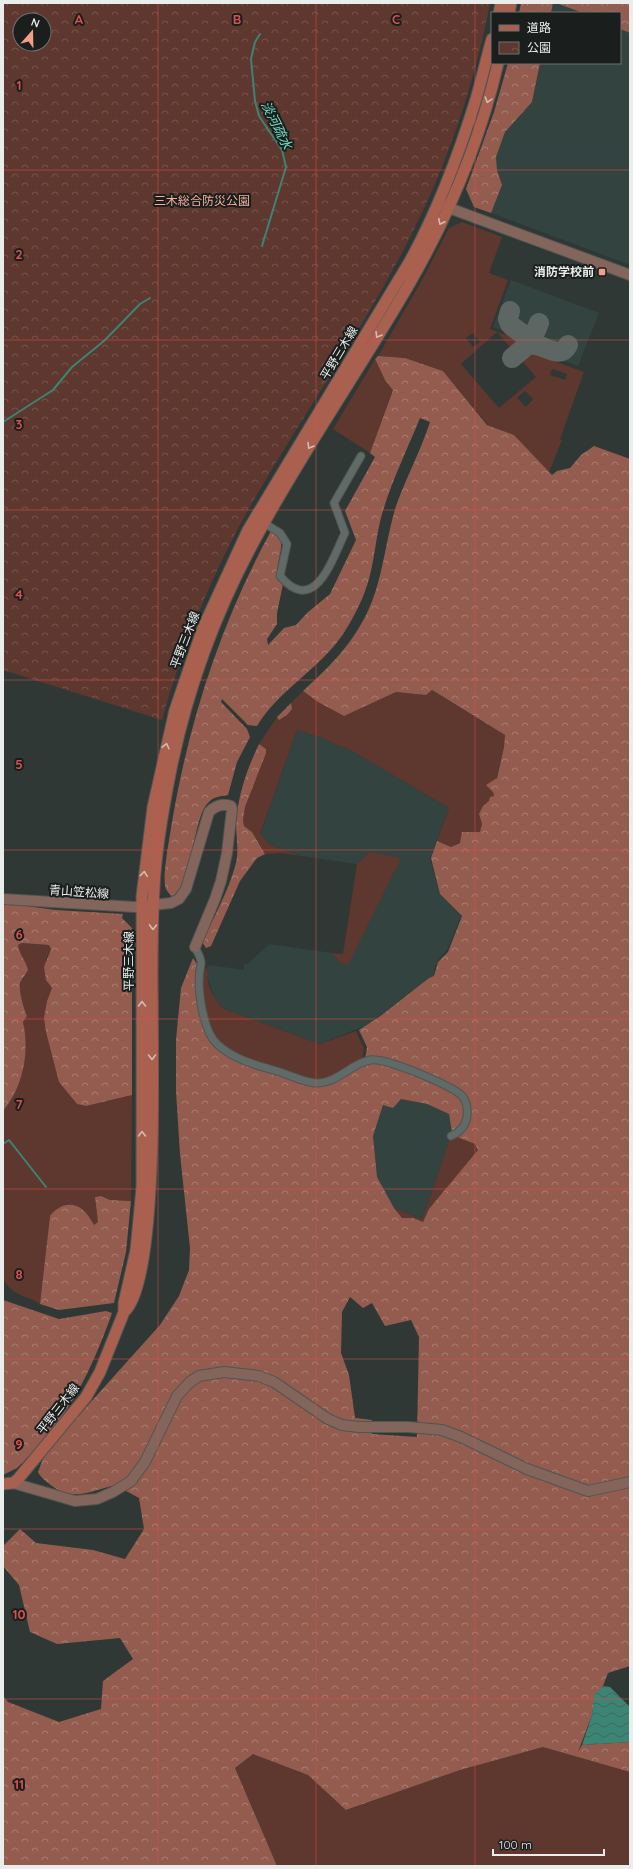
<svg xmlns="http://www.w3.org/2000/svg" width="633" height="1869" viewBox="0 0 633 1869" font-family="Quicksand,'Noto Sans JP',sans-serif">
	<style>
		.built { fill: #33433f }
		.grass { fill: #5e372e; fill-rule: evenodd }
		.forest { fill: url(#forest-crowns); fill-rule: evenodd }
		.park { fill: url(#park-crowns); fill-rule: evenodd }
		.water { fill: url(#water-waves) }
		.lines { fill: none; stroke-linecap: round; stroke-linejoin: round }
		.stream { stroke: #3c8473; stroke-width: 2 }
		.taxiway { stroke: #5e6663; stroke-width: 20 }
		.street-casing { stroke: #4e5552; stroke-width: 9 }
		.secondary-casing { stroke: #4e5552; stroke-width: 12 }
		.primary-casing { stroke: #4e5552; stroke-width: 13 }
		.street { stroke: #606a67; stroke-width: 7 }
		.secondary { stroke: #84655b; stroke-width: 10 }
		.primary { stroke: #a9604e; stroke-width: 11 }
		.oneway { stroke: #d3bcb5 }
		.grid { fill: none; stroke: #da504f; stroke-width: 1; stroke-opacity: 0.55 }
		.poi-dot { fill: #f49e8a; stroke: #1a1e1d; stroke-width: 1.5 }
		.labels { text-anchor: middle; stroke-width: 4; stroke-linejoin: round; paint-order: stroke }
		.park-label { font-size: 12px; fill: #f4ae9e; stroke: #1a1e1d }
		.poi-label { font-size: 12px; font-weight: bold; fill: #e9eeed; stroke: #1a1e1d; text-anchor: end }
		.street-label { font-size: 12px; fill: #e9eeed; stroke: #1a1e1d }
		.water-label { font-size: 13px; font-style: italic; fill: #73dec4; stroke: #1a1e1d }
		.grid-label { font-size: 13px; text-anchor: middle; font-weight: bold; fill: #da504f; stroke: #1a1e1d; stroke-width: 4; stroke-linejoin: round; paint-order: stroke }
	</style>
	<defs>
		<pattern id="forest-crowns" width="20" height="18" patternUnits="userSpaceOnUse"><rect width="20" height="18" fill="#945c4f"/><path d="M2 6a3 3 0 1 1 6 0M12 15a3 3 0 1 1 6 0" fill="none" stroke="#a87c71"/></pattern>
		<pattern id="park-crowns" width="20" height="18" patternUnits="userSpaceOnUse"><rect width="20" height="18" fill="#5e372e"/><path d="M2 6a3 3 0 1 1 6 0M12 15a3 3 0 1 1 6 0" fill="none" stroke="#75544d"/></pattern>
		<pattern id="water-waves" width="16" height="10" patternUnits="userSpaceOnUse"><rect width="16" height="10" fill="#3c8473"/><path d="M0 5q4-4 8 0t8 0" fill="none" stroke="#40695f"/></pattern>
	</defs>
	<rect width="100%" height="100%" fill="#2f3835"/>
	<path class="built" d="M553,3H556L583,13H551Z
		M620,29L630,33V265L491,213L502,185L497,170L496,157L505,132L532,102L540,63H620Z
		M511,280L599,313L578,366L520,345L521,341L518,336L493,327Z
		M297,730L328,740L338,746L347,748L449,808L430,859L440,894L461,916L447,950L438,960L435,966L434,976L429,978L367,1025L320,1044L224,1009L215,1000L206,973L209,965L244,970V964H248L269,944L332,953L340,963L348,965L370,852L357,864L301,856L270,845L260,835Z
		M401,1099L426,1104L450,1114L452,1132L451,1136L429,1201L422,1219L394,1208L377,1177L373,1136L383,1105Z"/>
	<path class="grass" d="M462,222L502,237L489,273L508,280L490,329L517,339L518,341L513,347H510L497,332L461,364L499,408L536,377L523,362L531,353L584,372L560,439L562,440L549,472L514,435L488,425L443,371L405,358L378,356L421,282L449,228ZM473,333L480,342L473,347L466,338ZM552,369L567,374L565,380L550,375ZM525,391L533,399L526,407L517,398Z
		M375,359L385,380L393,389L370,453L333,429Z
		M431,690L505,735L504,747L493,792L494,796C487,804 475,812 482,824L480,832L451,847L437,841L449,808L347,748L338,746L328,740L297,730L260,834L270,845L301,856L282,853L265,854L252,832L244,826L243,820L245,807L265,754L266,749L259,744L277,717L279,719L292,709L291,703L303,691L318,702L344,716L396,692L426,695Z
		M370,852L401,858L348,965L340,963L332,953L343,954L357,864Z
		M22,943L49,945L51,949L46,959V980L52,988L47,1001L59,1082L77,1104L86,1106L132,1095L131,1201L110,1200L101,1196L95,1197L98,1222L94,1225L83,1210L50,1216L40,1304C23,1293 15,1298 3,1279V1111C23,1087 30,1052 23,1022L27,1016C22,1005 18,992 21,980L24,978L18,945Z
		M209,965C203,979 213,1000 224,1009L320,1044L356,1031L364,1049L362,1060C349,1067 336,1078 321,1080C310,1081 253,1064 242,1058C233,1053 218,1045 213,1035C203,1016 203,994 202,973Z
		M457,1137L475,1144L478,1148L477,1153L429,1209L423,1222L413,1218H402L394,1208L422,1219L429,1201L450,1138Z
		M543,1747L630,1772V1866H277L235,1768L253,1754L308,1775L347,1810L460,1770Z"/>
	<path class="forest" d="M521,3H553L551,13H519Z
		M556,3H630V33L620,29V13H583Z
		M508,63H540L532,102L505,132L496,157L497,170L502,185L491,213L474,207L466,189L494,112Z
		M378,356L405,358L443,371L487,425L514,435L552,475L557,471L570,468L581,455L594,446L630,459V1666L608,1673L603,1686L595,1695L592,1715L578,1752L582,1745L630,1742V1772L543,1747L460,1770L346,1810L308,1775L253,1754L235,1768L277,1866H3V1696L8,1702L59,1722L101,1709L103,1681L133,1659L120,1638L57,1644L30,1632L19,1585L3,1566V1546L20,1529L36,1543L93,1550L125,1559L144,1529L139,1498L115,1485C91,1491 74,1502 52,1486C47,1482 41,1478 38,1472L45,1453L160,1325L179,1296L189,1270L190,1248L180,1154L176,1091V1040L181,988L193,958L197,964C196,1032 205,1055 274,1074C282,1076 305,1085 312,1084C315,1084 320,1081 323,1080C338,1074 366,1059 381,1062C393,1064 450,1089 459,1097C471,1108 464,1125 452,1132L449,1114L427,1104L401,1099L393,1108L383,1105L373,1136L377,1177L394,1208L402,1218H413L423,1222L429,1209L478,1150L475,1144L457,1137L466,1126V1099C440,1084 394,1051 365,1059L367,1047L359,1030L379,1017L429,978L434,976L438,962L448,952L462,916L440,894L431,858L437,841L451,847L460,843L462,832H480L482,824L479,814L483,806L489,801L490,797L494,796L493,792L486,785L497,778L504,747L505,735L432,690L426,695L396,692L344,716L318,702L303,691C338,659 365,631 378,583C385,558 388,532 396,506C406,478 421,450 430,422L420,418C407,450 392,480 382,514C376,535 375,557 369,579C364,597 355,615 345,631C322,668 279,689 257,726L248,725L222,699L221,702L247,729L250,737L237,762L228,795C220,796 213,797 208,803C192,818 193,890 171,896C169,893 165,889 165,885C163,873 169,841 171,828C188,724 220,624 271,531L277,535L281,540C283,555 271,572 283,584L277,613V624L267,639L268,645L284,628L296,625L307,613L330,594L356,540L345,511L375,457L370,453L393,390L385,380L375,359ZM350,1297L363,1308L372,1303L385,1326L411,1320L419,1337L417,1437L372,1434V1420L355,1418L349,1375L341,1353L342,1312Z
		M291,703L292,709L287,715L279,720L277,717Z
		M259,744L266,749V753L245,807L243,820L244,826L252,832L265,854L257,858L240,881L211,946L206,948L202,942C214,917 229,890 236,863C239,851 236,836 236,823C238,795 247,769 259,744Z
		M3,903L56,910L123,914L122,918L132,928V1095L86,1106L77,1104L59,1082L46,1032L44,1018L47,1001L52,988L46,980L44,967L51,949L49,945L22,943L18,945C19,954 26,961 28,970C26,974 23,977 21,981C17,986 24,1010 27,1016L23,1022C30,1052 23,1087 3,1111Z
		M101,1196L110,1200L131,1201L126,1252L114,1303L59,1310L40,1304L50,1216C58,1206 71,1200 83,1210C87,1213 91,1220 94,1225L98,1222L95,1197Z
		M3,1300L59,1319L106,1311L112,1313C91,1372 69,1417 24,1461L17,1468L3,1475L4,1463Z"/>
	<path class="park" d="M3,3H490C474,87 446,168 407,243C360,335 299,420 248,510C211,576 182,647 162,720L3,670ZM20,20H44V44H20Z"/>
	<path class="water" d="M603,1686L610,1687L630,1707V1742L582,1745L592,1715L594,1695Z"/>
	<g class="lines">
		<path class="stream" d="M260,34L255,42L251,59L255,101L259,116L282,150L286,167L262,246
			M3,422L53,390L72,367L104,341L140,304L150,298
			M3,1144L9,1140L46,1187"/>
		<path class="taxiway" d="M510,311L508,319L510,324C517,333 531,333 524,348
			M528,345C542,341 559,362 568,345
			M512,358L531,342L539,323"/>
		<g class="street-casing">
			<path id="street" d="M264,523L280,533L287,544L280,576C315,617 332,559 345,533L334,503L361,456
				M195,947C197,952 202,959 201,964C201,966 200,968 200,970C197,989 203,1031 217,1044C236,1061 257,1065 280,1072C292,1076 303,1082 315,1083C337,1084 350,1064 370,1060C385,1057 447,1084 460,1094C466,1099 468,1108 467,1116C466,1126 460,1132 451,1136"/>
		</g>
		<g class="secondary-casing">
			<path id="secondary" d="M441,205L630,275
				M3,899L135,907L171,903L179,899L186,889L209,812C215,806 222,803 231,806L232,809L227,853L221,881L215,899L195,947
				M13,1483L75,1501L97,1499L113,1492L131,1481L145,1462L177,1396L190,1382L199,1376L224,1372L259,1376L274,1382L328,1419L342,1425L359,1427H409L442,1430L461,1437L527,1469L588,1491L630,1482"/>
		</g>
		<g class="primary-casing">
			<path id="primary" d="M499,13L501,3
				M509,13L511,3
				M124,1312C159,1283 152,1055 152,1002C151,964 152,926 154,888C156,848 163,809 171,769C188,686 218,606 259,532C305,447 360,369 408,286C448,217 480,141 498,63
				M3,1484L13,1483L18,1479L86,1397L100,1372L124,1312V1303L136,1250L142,1187V896L153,807L175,710L203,628L248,530L410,261C438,210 459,154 476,99C482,79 486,59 492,39"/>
		</g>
		<use href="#street" class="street"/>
		<use href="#secondary" class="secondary"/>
		<use href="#primary" class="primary"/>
	</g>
	<defs><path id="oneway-chevron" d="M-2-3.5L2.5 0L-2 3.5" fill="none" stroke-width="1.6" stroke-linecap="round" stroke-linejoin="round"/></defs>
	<g class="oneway">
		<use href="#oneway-chevron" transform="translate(488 100) rotate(107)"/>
		<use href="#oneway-chevron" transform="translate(441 222) rotate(116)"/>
		<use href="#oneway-chevron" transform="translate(378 335) rotate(121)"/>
		<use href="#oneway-chevron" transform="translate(310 446) rotate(121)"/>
		<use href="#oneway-chevron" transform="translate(166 746) rotate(-77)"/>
		<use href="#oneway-chevron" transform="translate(144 874) rotate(-84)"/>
		<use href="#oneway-chevron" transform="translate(153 927) rotate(91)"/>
		<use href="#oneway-chevron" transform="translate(142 1004) rotate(-90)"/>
		<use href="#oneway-chevron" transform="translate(152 1057) rotate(90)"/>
		<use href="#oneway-chevron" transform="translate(142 1134) rotate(-90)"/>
	</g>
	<path class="grid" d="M158,3V1866M316,3V1866M475,3V1866M3,170H630M3,340H630M3,510H630M3,680H630M3,850H630M3,1019H630M3,1189H630M3,1359H630M3,1529H630M3,1699H630"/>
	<rect class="poi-dot" x="598" y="268" width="8" height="8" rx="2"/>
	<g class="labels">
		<g class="park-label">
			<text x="202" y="205">三木総合防災公園</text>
		</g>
		<g class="poi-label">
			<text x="594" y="276">消防学校前</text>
		</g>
		<g class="street-label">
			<text transform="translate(339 353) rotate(-59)" y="4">平野三木線</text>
			<text transform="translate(185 640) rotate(-69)" y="4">平野三木線</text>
			<text transform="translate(79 892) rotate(4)" y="4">青山笠松線</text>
			<text transform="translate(129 961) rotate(-90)" y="4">平野三木線</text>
			<text transform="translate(58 1409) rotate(-52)" y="4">平野三木線</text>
		</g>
		<g class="water-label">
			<text transform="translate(277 125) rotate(63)" y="5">淡河疏水</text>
		</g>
	</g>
	<g class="grid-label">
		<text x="79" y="24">A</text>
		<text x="237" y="24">B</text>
		<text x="396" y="24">C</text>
		<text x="19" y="90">1</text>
		<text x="19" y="259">2</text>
		<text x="19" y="429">3</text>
		<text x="19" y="599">4</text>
		<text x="19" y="769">5</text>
		<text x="19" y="939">6</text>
		<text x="19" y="1109">7</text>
		<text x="19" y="1279">8</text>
		<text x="19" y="1449">9</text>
		<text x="19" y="1619">10</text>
		<text x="19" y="1789">11</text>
	</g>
	<rect width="633" height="1869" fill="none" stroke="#e9eeed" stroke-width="8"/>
	<rect x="491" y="12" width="130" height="52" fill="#1a1e1d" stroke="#6d7170"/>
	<rect x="499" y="25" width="20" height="6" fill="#a9604e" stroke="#6d7170"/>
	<text x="527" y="32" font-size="12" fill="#e9eeed">道路</text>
	<rect x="499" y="42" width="20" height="12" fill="url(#park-crowns)" stroke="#6d7170"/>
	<text x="527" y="52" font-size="12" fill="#e9eeed">公園</text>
	<g transform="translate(32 32) rotate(20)"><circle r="19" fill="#1a1e1d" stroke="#6d7170"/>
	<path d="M0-3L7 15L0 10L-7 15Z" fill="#f49e8a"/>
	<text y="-6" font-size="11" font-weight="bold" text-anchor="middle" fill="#e9eeed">N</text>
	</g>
	<path d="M493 1849v6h111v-6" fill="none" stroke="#e9eeed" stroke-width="2"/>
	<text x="499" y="1849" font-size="12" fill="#e9eeed" stroke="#1a1e1d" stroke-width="3" paint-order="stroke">100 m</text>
</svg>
